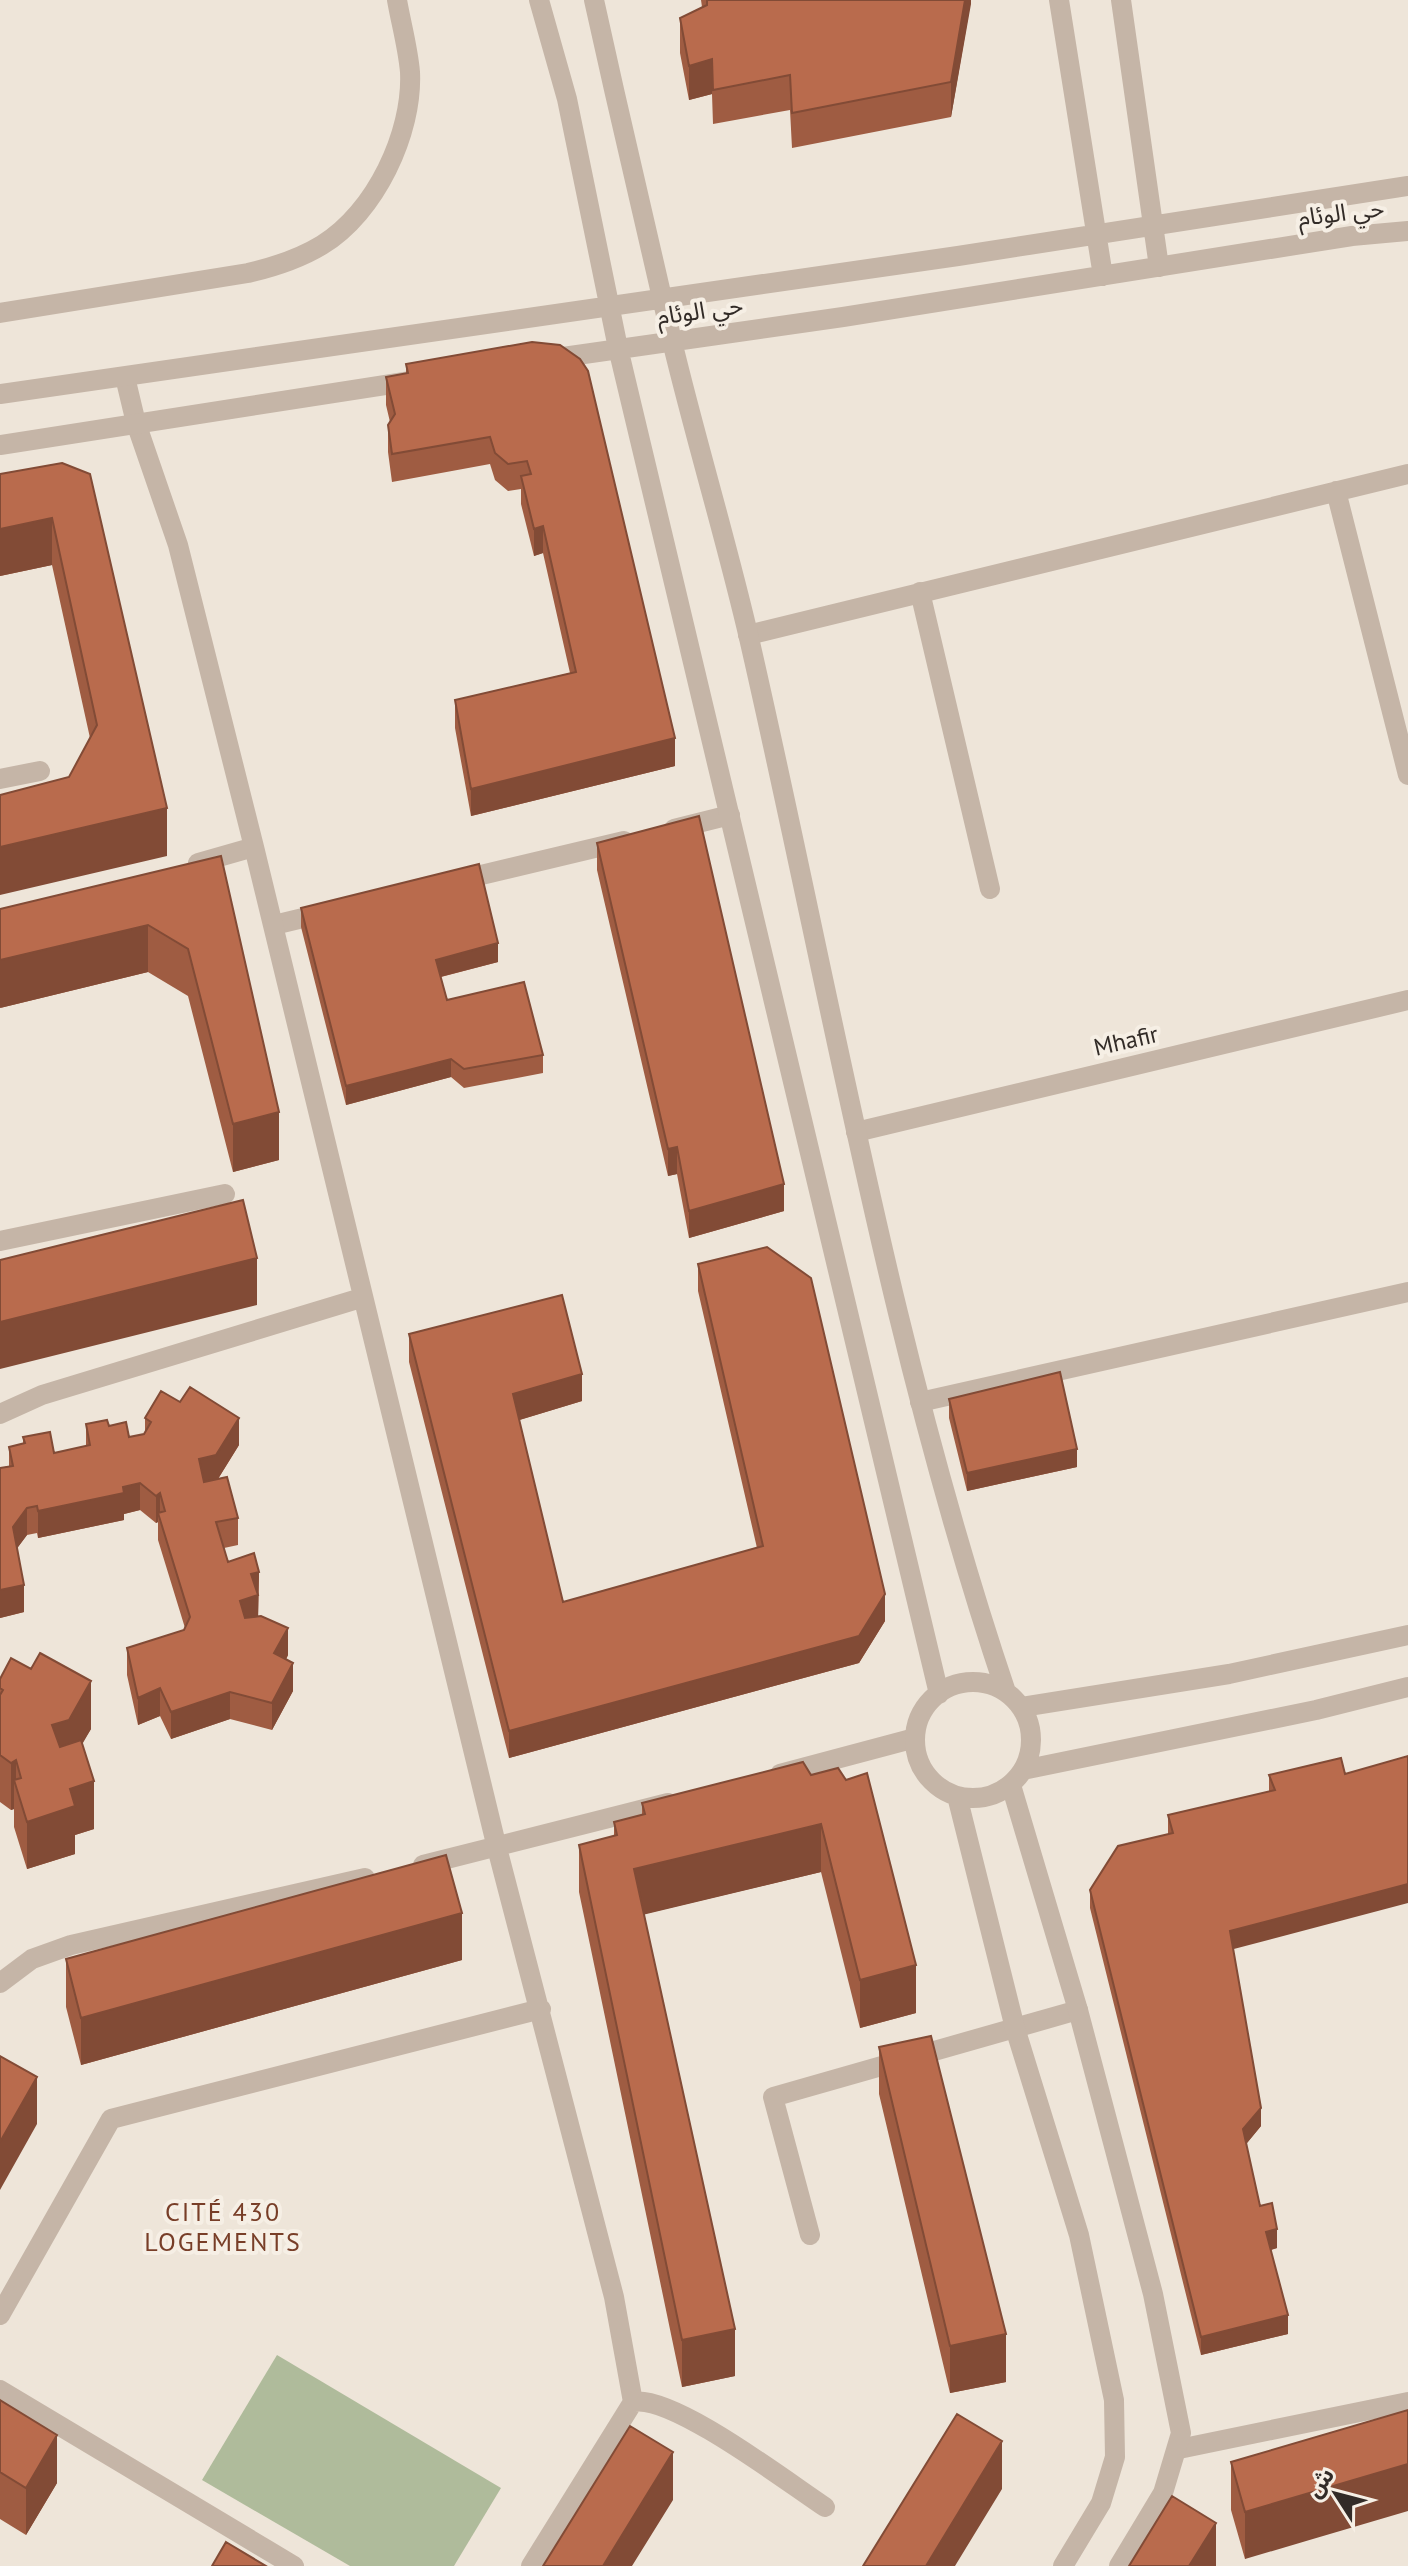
<svg xmlns="http://www.w3.org/2000/svg" width="1408" height="2566" viewBox="0 0 1408 2566" font-family="'PT Sans','Noto Sans Arabic',sans-serif">
	<style>
		.park { fill: #afbb9b }
		.lines { fill: none; stroke-linecap: round; stroke-linejoin: round }
		.service { stroke: #c5b5a7; stroke-width: 20 }
		.minor { stroke: #c5b5a7; stroke-width: 20 }
		.tertiary { stroke: #c5b5a7; stroke-width: 20 }
		.wall { fill: #9f5c42 }
		.shaded-wall { fill: #824b36 }
		.building { fill: #b96b4d; stroke: #824b36; stroke-width: 2 }
		.labels { text-anchor: middle; stroke-width: 8; stroke-linejoin: round; paint-order: stroke }
		.street-label { font-size: 24px; fill: #322b27; stroke: #f6efe5 }
		.neighbourhood-label { font-size: 26px; letter-spacing: 2px; fill: #783e28; stroke: #f6efe5 }
	</style>
	<rect width="100%" height="100%" fill="#eee5d9"/>
	<path class="park" d="M277,2355L501,2488L454,2566H350L202,2480Z"/>
	<g class="lines">
		<path class="service" d="M0,313L248,273C274,267 299,259 322,245C375,213 413,133 410,72C408,48 401,23 397,0
			M674,829L730,815
			M456,881L624,841
			M274,925L328,912"/>
		<path class="minor" d="M125,377L136,423L178,545L254,847L497,1848L614,2297L633,2402
			M1336,491L1408,775
			M920,592L990,889
			M748,635L1408,474
			M0,779L40,771
			M198,863L254,847
			M856,1132L1408,1000
			M0,1241L225,1194
			M920,1402L1408,1292
			M0,1414L42,1395L361,1298
			M780,1774L915,1738
			M423,1865L668,1803
			M0,1983L32,1959L71,1945L365,1878
			M810,2235L773,2097L1078,2010
			M0,2315L111,2119L541,2009
			M0,2390L294,2566
			M1179,2449L1408,2402
			M531,2566L633,2402C672,2394 787,2482 825,2507"/>
		<path class="tertiary" d="M539,0L567,99L618,348L939,1694
			M594,0C619,114 646,228 672,341C696,441 726,539 749,638C830,991 890,1349 1006,1692
			M1059,0L1103,276
			M1121,0L1159,267
			M549,359L843,317L1352,236L1408,231
			M0,394L958,256L1408,186
			M0,445L411,381
			M915 1740a58 58 0 1 1 116 0a58 58 0 1 1-116 0Z
			M1022,1707L1229,1674L1408,1635
			M1023,1770L1316,1710L1408,1687
			M1011,1785L1078,2010L1153,2294L1181,2433L1163,2493L1119,2566
			M957,1796L1015,2028L1079,2235L1114,2400L1115,2457L1101,2503L1063,2566"/>
	</g>
	<path class="wall" d="M701,0H971L951,117L792,148L790,110L713,124L712,94L689,100L680,53V18L702,7Z
		M532,342L675,766L471,816L455,728V700L570,673L543,553L534,556L521,504V489L508,491L495,480L490,464L392,482L388,452V425L390,422L386,405V377L406,373V364Z
		M62,463L167,856L69,777L90,738L52,565L0,576V474Z
		M597,843L784,1211L689,1238L677,1174L668,1176L597,870Z
		M221,856L279,1160L233,1172L188,996L148,972L0,1008Z
		M301,908L498,962L441,977L447,1000L543,1055V1073L464,1088L451,1077L346,1105L301,927Z
		M698,1264L885,1621L859,1663L509,1758L409,1362V1334L582,1401L519,1420L563,1602L757,1548L698,1291Z
		M190,1387L239,1418V1445L218,1479L227,1477L238,1518V1545L224,1548L228,1562L254,1553L259,1572L258,1616H261L288,1628V1655L286,1660L293,1663V1691L272,1730L230,1719L171,1739L160,1716L138,1725L127,1675V1648L184,1630L185,1628L158,1540V1522L156,1523L140,1510L124,1514V1520L38,1538L37,1533L27,1535L17,1548L24,1585V1612L0,1618V1468L9,1466V1447L23,1444V1437L50,1432L54,1453L86,1446V1424L107,1420L109,1426L126,1422L129,1437L144,1434L145,1432V1418L161,1391L180,1402Z
		M949,1399L1077,1467L967,1491L949,1418Z
		M0,1679L91,1729L82,1743L94,1829L75,1835V1854L27,1869L14,1827V1809L11,1810L0,1802Z
		M1341,1758L1233,1949L1261,2126L1246,2144L1260,2206L1277,2248L1271,2250L1288,2334L1201,2355L1090,1908V1890L1168,1835V1815L1269,1792V1775Z
		M803,1762L916,2013L860,2028L821,1872L644,1914L735,2376L682,2387L579,1892V1845L614,1836V1822L642,1815V1803Z
		M66,1959L462,1960L81,2065L66,2007Z
		M879,2047L1006,2382L950,2393L879,2094Z
		M0,2400L57,2483L26,2535L0,2519Z
		M1408,2410L1245,2559L1231,2510V2462Z"/>
	<path class="shaded-wall" d="M965,0H971V4L951,117V82Z
		M712,59V94L689,100V66Z
		M52,518V565L0,576V529Z
		M543,526V553L534,556V529Z
		M675,738V766L471,816V789Z
		M167,808V856L0,895V847Z
		M148,925V972L0,1008V960Z
		M498,943V962L436,978V960Z
		M451,1059V1077L346,1105V1086Z
		M279,1112V1160L233,1172V1124Z
		M677,1147V1174L668,1176V1149Z
		M784,1184V1211L689,1238V1211Z
		M257,1258V1305L0,1369V1322Z
		M582,1374V1401L513,1422V1394Z
		M239,1418V1445L216,1482L199,1487V1459Z
		M1077,1449V1467L967,1491V1473Z
		M140,1483V1510L124,1514V1520L38,1538V1511Z
		M160,1493V1521L158,1513V1522L156,1523V1496Z
		M27,1508V1535L13,1554V1527Z
		M259,1572L258,1622L240,1628V1601L251,1574Z
		M24,1585V1612L0,1618V1590Z
		M885,1594V1621L859,1663L509,1758V1731Z
		M288,1628V1655L274,1680V1653Z
		M293,1663V1691L272,1730V1703Z
		M91,1681V1729L69,1767L52,1772V1725Z
		M160,1688V1716L138,1725V1698Z
		M230,1692V1719L171,1739V1712Z
		M16,1760V1786L14,1780V1809L11,1810V1763Z
		M94,1781V1829L75,1835V1854L27,1869V1822L70,1789Z
		M821,1824V1872L634,1917V1869Z
		M1408,1884V1903L1230,1950V1931Z
		M462,1913V1960L81,2065V2018Z
		M916,1965V2013L860,2028V1980Z
		M37,2077V2124L0,2190V2142Z
		M1261,2108V2126L1243,2148V2129Z
		M1277,2229V2248L1266,2251V2232Z
		M1288,2315V2334L1201,2355V2337Z
		M735,2329V2376L682,2387V2340Z
		M1006,2334V2382L950,2393V2346Z
		M57,2435V2483L26,2535V2488Z
		M1002,2441V2489L955,2566H926Z
		M673,2452V2500L632,2566H603Z
		M1408,2464V2511L1245,2559V2512Z
		M1216,2523V2566H1189Z"/>
	<path class="building" d="M707,0H965L951,82L792,113L790,75L713,90L712,59L689,66L680,18L707,5Z
		M532,342L560,345L580,359L588,371L675,738L471,789L455,700L576,672L543,526L534,529L521,476L531,474L527,461L508,464L495,453L490,437L392,454L388,425L395,414L386,377L408,373L406,364Z
		M62,463L90,474L167,808L0,847V795L69,777L97,725L52,518L0,529V474Z
		M699,816L784,1184L689,1211L677,1147L668,1149L597,843Z
		M221,856L279,1112L233,1124L188,949L148,925L0,960V909Z
		M479,864L498,943L436,960L447,1000L524,982L543,1055L464,1069L451,1059L346,1086L301,908Z
		M243,1200L257,1258L0,1322V1260Z
		M767,1247L811,1278L885,1594L859,1636L509,1731L409,1334L562,1295L582,1374L513,1394L563,1602L763,1546L698,1264Z
		M1060,1372L1077,1449L967,1473L949,1399Z
		M190,1387L239,1418L216,1455L199,1459L204,1482L227,1477L238,1518L216,1522L228,1562L254,1553L259,1572L251,1574L258,1595L240,1601L245,1618L261,1616L288,1628L274,1653L293,1663L272,1703L230,1692L171,1712L160,1688L138,1698L127,1648L184,1630L190,1617L158,1513L165,1511L160,1493L156,1496L140,1483L123,1487L124,1493L38,1511L37,1506L27,1508L13,1527L24,1585L0,1590V1468L13,1466L9,1447L25,1443L23,1437L50,1432L54,1453L90,1445L86,1424L107,1420L109,1426L126,1422L129,1437L144,1434L151,1422L145,1418L161,1391L180,1402Z
		M40,1653L91,1681L69,1720L52,1725L60,1747L81,1740L94,1781L70,1789L75,1806L27,1822L14,1780L21,1778L16,1760L11,1763L0,1755V1695L3,1690L0,1688V1679L11,1658L31,1669Z
		M1408,1756V1884L1230,1931L1261,2108L1243,2129L1260,2206L1272,2203L1277,2229L1266,2232L1288,2315L1201,2337L1090,1890L1118,1846L1173,1833L1168,1815L1275,1790L1269,1775L1341,1758L1345,1774Z
		M803,1762L811,1775L838,1768L846,1780L867,1773L916,1965L860,1980L821,1824L634,1869L735,2329L682,2340L579,1845L617,1835L614,1822L645,1814L642,1803Z
		M446,1855L462,1913L81,2018L66,1959Z
		M931,2036L1006,2334L950,2346L879,2047Z
		M0,2056L37,2077L0,2142Z
		M0,2400L57,2435L26,2488L0,2472Z
		M1408,2410V2464L1245,2512L1231,2462Z
		M957,2414L1002,2441L926,2566H863Z
		M630,2426L673,2452L603,2566H543Z
		M1172,2496L1216,2523L1189,2566H1129Z
		M226,2542L266,2566H212Z"/>
	<g class="labels">
		<g class="street-label">
			<text transform="translate(1341 213) rotate(-7)" y="8">حي الوئام</text>
			<text transform="translate(700 311) rotate(-8)" y="8">حي الوئام</text>
			<text transform="translate(1126 1041) rotate(-13)" y="8">Mhafir</text>
		</g>
		<g class="neighbourhood-label">
			<text x="223" y="2221">CITÉ 430<tspan x="223" dy="30">LOGEMENTS</tspan></text>
		</g>
	</g>
	<g transform="translate(1336 2494) rotate(306)" stroke="#f6efe5" stroke-width="6" paint-order="stroke">
	<path d="M0-6L14 30L0 20L-14 30Z" fill="#322b27"/>
	<text y="-12" font-size="22" font-weight="bold" text-anchor="middle" fill="#322b27">ش</text>
	</g>
</svg>
